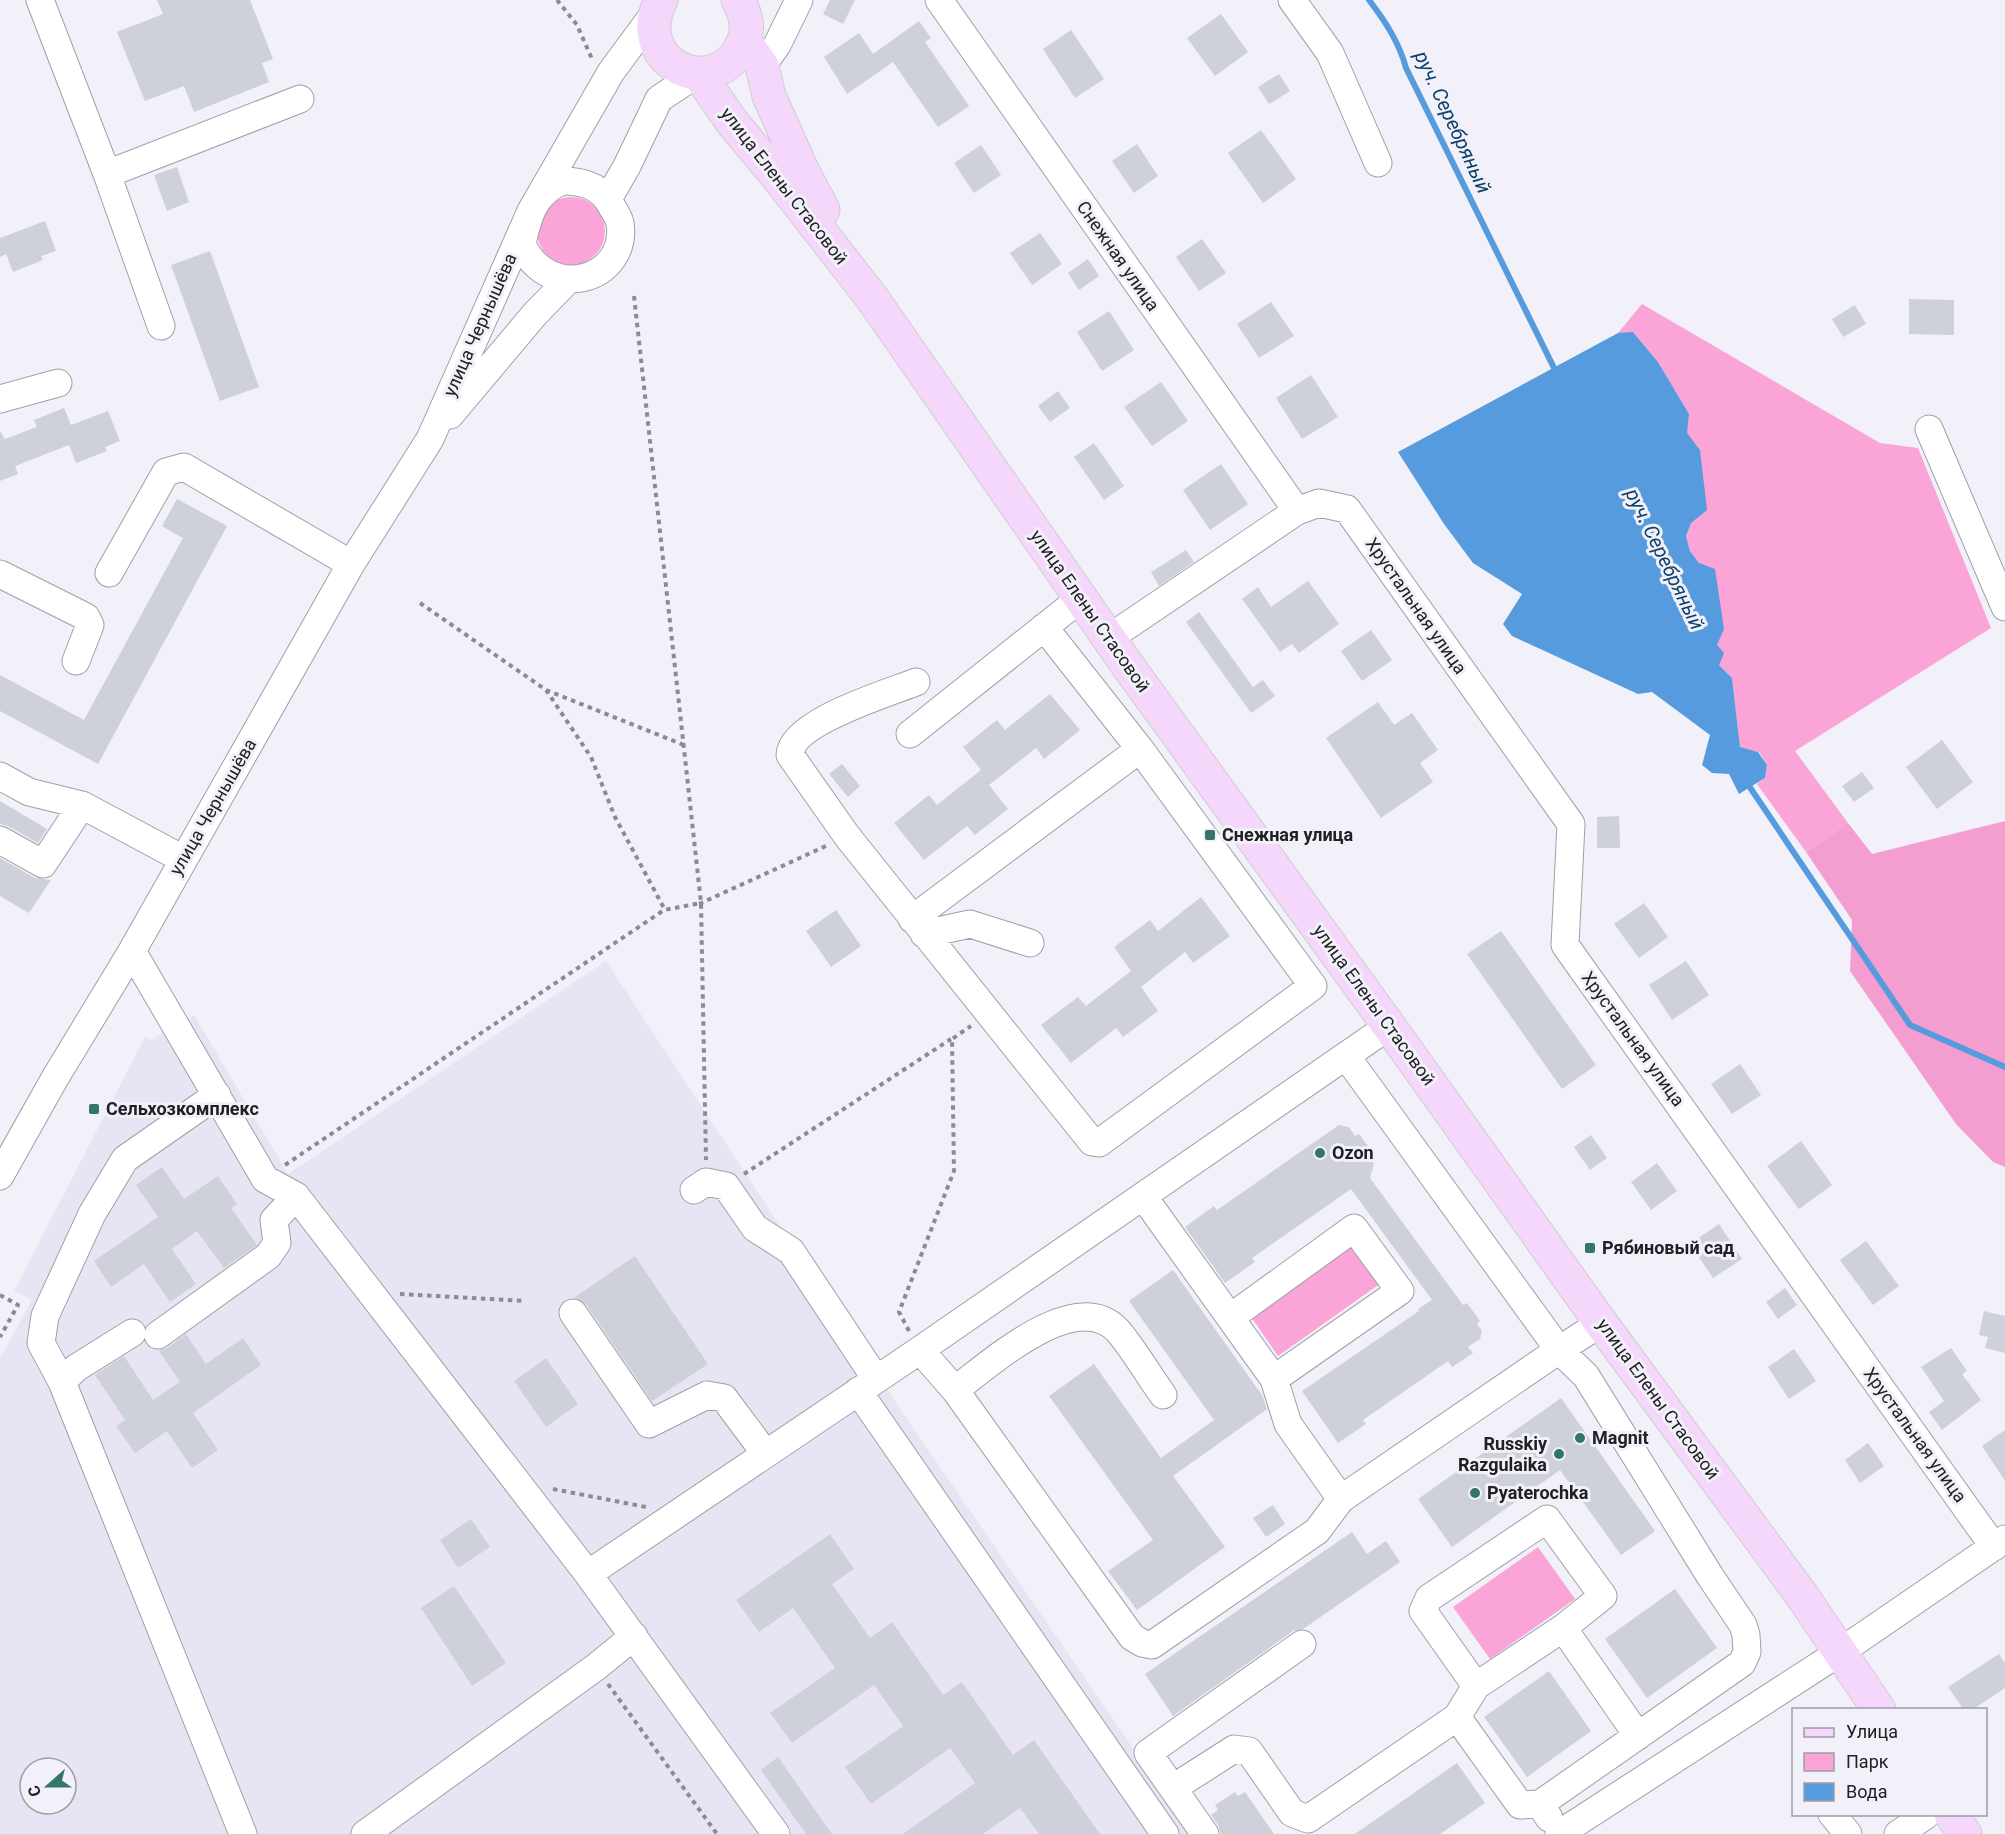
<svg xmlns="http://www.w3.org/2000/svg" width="2005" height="1834" viewBox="0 0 2005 1834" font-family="Roboto,sans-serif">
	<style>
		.built { fill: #e8e4f4; fill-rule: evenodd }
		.green { fill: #faa4d7 }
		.forest { fill: #f49dd1 }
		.water { fill: #559bdd }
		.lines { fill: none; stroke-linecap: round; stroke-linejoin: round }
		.stream { stroke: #559bdd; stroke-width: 6 }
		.building { fill: #ced1d9 }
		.minor-casing { stroke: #a19fa7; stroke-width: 29 }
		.major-casing { stroke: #cececf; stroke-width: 35 }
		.path { stroke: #8d8b91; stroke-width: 4; stroke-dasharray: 4.5 4.5; stroke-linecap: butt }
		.minor { stroke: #fff; stroke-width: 27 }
		.major { stroke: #f5d7fc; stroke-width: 33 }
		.poi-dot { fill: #337668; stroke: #f2f0f8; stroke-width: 2 }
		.labels { text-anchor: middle; stroke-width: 6; stroke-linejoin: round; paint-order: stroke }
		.street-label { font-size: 18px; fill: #212023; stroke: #f2f0f8 }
		.poi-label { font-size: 18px; font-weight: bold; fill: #212023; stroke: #f2f0f8; text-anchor: start }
		.water-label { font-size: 20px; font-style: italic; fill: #0d416b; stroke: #f2f0f8 }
	</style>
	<rect width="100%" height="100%" fill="#f2f0f8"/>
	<path class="built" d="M606,961L896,1403L1192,1834H0V1358L32,1300L14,1291L145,1037L151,1040L194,1015L288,1174ZM30,1768H66V1804H30Z"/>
	<path class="green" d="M537 231a34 34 0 1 1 68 0a34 34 0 1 1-68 0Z
		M1642,304L1880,443L1918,448L1991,628L1795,751L1848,823L1806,852L1757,784L1765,778L1767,765L1759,752L1740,748L1732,678L1719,665L1717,645L1699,563L1690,551L1686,536L1691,523L1700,450L1686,433L1689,414L1658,362L1634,333H1618Z
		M1354,1245L1381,1283L1278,1356L1252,1318Z
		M1538,1547L1575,1599L1490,1659L1453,1607Z"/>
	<path class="forest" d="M2005,821V1167L1993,1162L1956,1124L1850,971L1852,920L1806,852L1848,823L1872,854Z"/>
	<path class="water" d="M1633,332L1658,362L1689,414L1687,433L1700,450L1707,510L1691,523L1686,536L1690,551L1699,563L1715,569L1724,629L1717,645L1724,653L1719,665L1732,678L1740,747L1758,752L1767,765L1765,778L1739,794L1729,774L1712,773L1702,765L1710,735L1652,692L1638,694L1512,636L1503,624L1522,594L1473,563L1444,524L1398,452L1618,333Z"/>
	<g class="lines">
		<path class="stream" d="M1369,0C1385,21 1399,42 1406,68L1557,374
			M1747,783L1910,1025L2005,1067"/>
	</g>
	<path class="building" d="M157,0H250L273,59L262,63L269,82L194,112L184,86L145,101L117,32L163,14Z
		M830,0H855L843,24L823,14Z
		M1221,14L1248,52L1215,76L1187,38Z
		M919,21L931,38L925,42L969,106L938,127L893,62L847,94L824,57L859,33L873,54Z
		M1071,30L1104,79L1075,98L1043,49Z
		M1279,74L1290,91L1269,104L1258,87Z
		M1261,130L1296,179L1263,203L1228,153Z
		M1137,144L1158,176L1134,193L1112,161Z
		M981,145L1001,175L974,193L954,163Z
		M177,167L189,202L167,211L154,175Z
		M45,221L56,251L41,256L43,260L13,272L6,254L0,257V238Z
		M1040,233L1062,264L1032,285L1010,253Z
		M1202,239L1226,273L1199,291L1176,257Z
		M210,251L259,387L220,401L171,265Z
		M1088,259L1099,276L1079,290L1068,273Z
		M1909,299L1954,300V335L1909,334Z
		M1271,302L1294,336L1259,358L1237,324Z
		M1855,305L1866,324L1843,337L1832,319Z
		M1109,311L1134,350L1102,371L1077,332Z
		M1311,375L1338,417L1302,439L1276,398Z
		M1161,382L1188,421L1152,446L1124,407Z
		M1058,391L1070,408L1050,422L1038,406Z
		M64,408L71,425L108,411L120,441L105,447L107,451L76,463L69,445L15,466L18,474L0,481V431L5,439L37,427L34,420Z
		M1094,443L1124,486L1104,500L1074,457Z
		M1221,464L1248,504L1210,530L1183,490Z
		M177,499L227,526L98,764L0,711V675L84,720L183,538L162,526Z
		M1186,550L1194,562L1159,586L1151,572Z
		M1308,581L1339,624L1299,653L1292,644L1280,652L1242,599L1258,587L1271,607Z
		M1199,612L1253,687L1263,680L1275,696L1251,713L1186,622Z
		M1371,630L1392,660L1362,681L1341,651Z
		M1050,694L1080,730L1044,759L1036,748L989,785L1008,809L975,835L967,826L924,860L894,823L929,795L937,805L981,770L963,747L997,720L1005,730Z
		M1378,702L1394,725L1412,713L1438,750L1420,763L1433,782L1381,818L1326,738Z
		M1942,740L1973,782L1937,809L1906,767Z
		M842,764L860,786L848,797L829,774Z
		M1862,772L1874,788L1854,802L1842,786Z
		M0,801L47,829L38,843L8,826L0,824Z
		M1619,816L1620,848H1597V817Z
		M0,858L35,878L51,880L29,913L0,896Z
		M1201,897L1230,936L1193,963L1185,952L1141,987L1158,1011L1123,1037L1116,1028L1071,1063L1041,1025L1078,997L1086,1006L1131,971L1114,947L1150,920L1158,931Z
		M1644,903L1668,937L1639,958L1614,924Z
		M836,910L861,946L831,967L806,931Z
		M1501,931L1596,1065L1562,1089L1467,954Z
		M1686,961L1709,995L1672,1020L1649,985Z
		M1740,1064L1761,1095L1732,1114L1711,1084Z
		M1339,1125L1349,1127L1355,1136L1359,1134L1373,1153L1369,1156L1374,1163L1370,1178L1463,1305L1467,1303L1480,1321L1477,1324L1482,1331L1480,1339L1468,1347L1473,1353L1452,1367L1448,1361L1363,1420L1366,1424L1338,1443L1302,1391L1419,1311L1418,1309L1432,1300L1351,1189L1252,1258L1255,1262L1225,1283L1185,1227L1214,1206L1217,1210Z
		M1591,1135L1607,1158L1590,1170L1574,1147Z
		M1801,1141L1832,1185L1799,1209L1767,1166Z
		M1657,1163L1677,1191L1651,1210L1631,1182Z
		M162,1167L184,1199L218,1176L237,1204L231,1208L257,1245L224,1268L197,1231L172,1249L196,1284L170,1302L144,1264L111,1287L94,1261L158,1217L136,1185Z
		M1719,1224L1742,1259L1713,1278L1690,1244Z
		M1866,1241L1899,1286L1873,1305L1840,1260Z
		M635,1256L708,1364L652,1401L586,1304L575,1297Z
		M1173,1270L1262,1395L1267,1409L1173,1476L1225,1547L1137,1610L1108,1571L1153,1540L1049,1396L1094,1364L1161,1458L1214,1420L1129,1301Z
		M1785,1288L1797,1305L1778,1319L1766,1302Z
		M1984,1311L2005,1316V1353L1985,1348L1988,1337L1979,1335Z
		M186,1334L206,1364L243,1338L261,1365L193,1413L218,1450L192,1468L167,1431L135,1453L116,1426L125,1420L95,1375L124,1356L153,1400L180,1382L159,1351L167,1348Z
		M1951,1348L1967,1371L1962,1374L1981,1400L1942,1430L1929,1412L1944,1401L1921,1367Z
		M1794,1349L1816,1381L1789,1399L1768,1367Z
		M546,1358L578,1404L546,1427L514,1381Z
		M1561,1398L1655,1531L1621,1555L1560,1470L1452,1547L1418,1499Z
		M2005,1430V1481L1982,1446Z
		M1868,1443L1884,1466L1860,1483L1845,1460Z
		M1273,1505L1285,1524L1266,1537L1253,1518Z
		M471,1519L490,1547L458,1568L440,1540Z
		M1352,1532L1367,1554L1386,1541L1400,1562L1303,1629L1293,1631L1173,1716L1145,1674Z
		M830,1534L854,1569L832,1584L870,1638L892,1622L943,1695L962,1682L1013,1755L1034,1740L1100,1834H1039L1020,1808L983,1834H903L975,1783L950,1748L871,1804L845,1767L903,1726L874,1685L792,1743L770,1713L835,1668L793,1608L759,1632L736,1600Z
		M454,1586L506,1663L472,1686L421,1608Z
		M1675,1589L1717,1648L1647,1698L1605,1639Z
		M1999,1654L2005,1663V1688L1972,1710H1964L1948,1687Z
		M1549,1671L1591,1731L1527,1777L1484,1717Z
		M778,1757L832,1834H806L761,1770Z
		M1457,1763L1485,1803L1440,1834H1355Z
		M1235,1792L1238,1796L1245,1792L1274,1834H1221L1218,1825L1211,1815L1218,1810L1215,1805Z"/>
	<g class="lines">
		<g class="minor-casing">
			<path id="minor" d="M40,0L107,174L161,326
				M939,0L1297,511
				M1292,0L1330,53L1378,163
				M762,66L777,45L799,0
				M107,174L300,99
				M562,181C583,181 602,186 612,207C615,212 619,218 620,223C629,280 548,304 522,244C528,216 534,193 562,181Z
				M608,199L627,166L659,99L698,73
				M0,399L58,383
				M450,415L535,314L569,279
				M1929,429L2005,607
				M109,573L166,472L184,467L351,564
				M0,574L86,617L90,625L76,661
				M1109,638L1297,511L1319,503L1347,509L1571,824L1565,945L1994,1547
				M916,682C888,693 791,722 790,755L847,836L1092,1142L1099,1143L1313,986L1140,749L1044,627
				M910,734L1081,598
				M0,776L29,792L82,805L183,859
				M0,840L43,864L82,805
				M912,919L1140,749
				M924,934L970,924L1030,943
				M132,951L265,1179L296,1196L588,1574L776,1834
				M1346,1056L1559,1350L1586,1376L1710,1576L1743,1625L1746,1635L1747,1652L1742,1663L1540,1804
				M217,1095L125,1159L92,1214L45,1316L41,1343L62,1382L243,1834
				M0,1176L55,1078L132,951L351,564L430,439L531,211L611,72L656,11
				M694,1190L706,1182L726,1186L755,1228L791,1251L876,1379
				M1143,1196L1274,1379L1288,1424L1341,1499
				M573,1313L649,1424L707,1395L724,1398L765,1453
				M1231,1317L1354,1228L1400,1291L1274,1379
				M158,1335L268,1256L277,1243L274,1220L296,1196
				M920,1350L955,1390L1132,1637L1142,1643L1152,1645L1317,1531L1341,1499L1559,1350L1601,1323
				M62,1382L76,1368L132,1333
				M955,1390C990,1364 1076,1285 1118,1331C1133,1348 1149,1376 1163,1395
				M858,1391L1165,1834
				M588,1574L920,1350L1389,1026
				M1563,1628L1638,1736
				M1457,1717L1476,1686L1563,1628L1603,1596L1547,1519L1429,1598L1423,1611L1476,1686
				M1173,1788L1234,1749L1249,1751L1292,1813L1308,1819L1457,1717L1520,1805L1540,1804L1549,1818
				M1832,1814L1848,1834
				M365,1834L596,1667L634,1636
				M1205,1834L1148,1753L1302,1644
				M1559,1834L1840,1652L2005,1539
				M1898,1834L1925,1816"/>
		</g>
		<g class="major-casing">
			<path id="major" d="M661,0C629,63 714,103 742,45C750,30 746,14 738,0
				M744,40L762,66L769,96L802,170L823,210
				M698,73L732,122L777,176L872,298L1128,666L1389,1026L1601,1323L1803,1597L1879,1710
				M1951,1814L1965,1834"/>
		</g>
		<path class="path" d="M557,0L577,25L592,59
			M634,296L701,903L706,1160
			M420,603L546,690L684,745
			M546,690L591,757L615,817L665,910
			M699,904L826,846
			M285,1165L664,910L701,903
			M744,1174L951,1039
			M400,1294L524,1301
			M0,1295L18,1305L0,1337
			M909,1331L899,1312L954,1171L952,1039L971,1026
			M553,1489L646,1507
			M608,1684L717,1834"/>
		<use href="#minor" class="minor"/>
		<use href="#major" class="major"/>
	</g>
	<g class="poi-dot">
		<rect x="1204" y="829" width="12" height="12" rx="3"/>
		<rect x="88" y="1103" width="12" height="12" rx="3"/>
		<circle cx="1320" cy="1153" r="6"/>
		<rect x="1584" y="1242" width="12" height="12" rx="3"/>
		<circle cx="1580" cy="1438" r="6"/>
		<circle cx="1559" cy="1454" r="6"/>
		<circle cx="1475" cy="1493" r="6"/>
	</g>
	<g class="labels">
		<g class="street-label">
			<text transform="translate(784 186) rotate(52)" y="6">улица Елены Стасовой</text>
			<text transform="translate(1118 256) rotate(55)" y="6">Снежная улица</text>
			<text transform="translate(480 325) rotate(-66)" y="6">улица Чернышёва</text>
			<text transform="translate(1416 606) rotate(55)" y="6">Хрустальная улица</text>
			<text transform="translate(1090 611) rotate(55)" y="6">улица Елены Стасовой</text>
			<text transform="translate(213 807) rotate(-60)" y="6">улица Чернышёва</text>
			<text transform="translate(1374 1005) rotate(54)" y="6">улица Елены Стасовой</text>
			<text transform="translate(1633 1039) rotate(54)" y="6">Хрустальная улица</text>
			<text transform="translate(1658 1399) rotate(54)" y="6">улица Елены Стасовой</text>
			<text transform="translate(1915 1435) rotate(54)" y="6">Хрустальная улица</text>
		</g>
		<g class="poi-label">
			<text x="1222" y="841">Снежная улица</text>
			<text x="106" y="1115">Сельхозкомплекс</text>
			<text x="1332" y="1159">Ozon</text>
			<text x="1602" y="1254">Рябиновый сад</text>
			<text x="1592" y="1444">Magnit</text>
			<text x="1547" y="1450" text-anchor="end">Russkiy<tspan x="1547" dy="21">Razgulaika</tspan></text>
			<text x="1487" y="1499">Pyaterochka</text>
		</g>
		<g class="water-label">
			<text transform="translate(1453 122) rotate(65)" y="7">руч. Серебряный</text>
			<text transform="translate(1665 559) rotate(64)" y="7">руч. Серебряный</text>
		</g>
	</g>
	<rect x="1792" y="1708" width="195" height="108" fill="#f2f0f8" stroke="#9e9da3" stroke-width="1.5"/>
	<rect x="1804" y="1728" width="30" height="9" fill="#f5d7fc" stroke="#9e9da3" stroke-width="1.5"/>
	<text x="1846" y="1738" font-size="18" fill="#212023">Улица</text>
	<rect x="1804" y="1753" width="30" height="18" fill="#faa4d7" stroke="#9e9da3" stroke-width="1.5"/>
	<text x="1846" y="1768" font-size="18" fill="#212023">Парк</text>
	<rect x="1804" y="1783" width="30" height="18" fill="#559bdd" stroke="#9e9da3" stroke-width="1.5"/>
	<text x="1846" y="1798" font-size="18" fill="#212023">Вода</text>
	<g transform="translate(48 1786) rotate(249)"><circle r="28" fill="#f2f0f8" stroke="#9e9da3" stroke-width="1.5"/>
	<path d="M0-4.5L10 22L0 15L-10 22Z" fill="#337668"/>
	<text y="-9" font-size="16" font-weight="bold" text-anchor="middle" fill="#212023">С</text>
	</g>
</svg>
